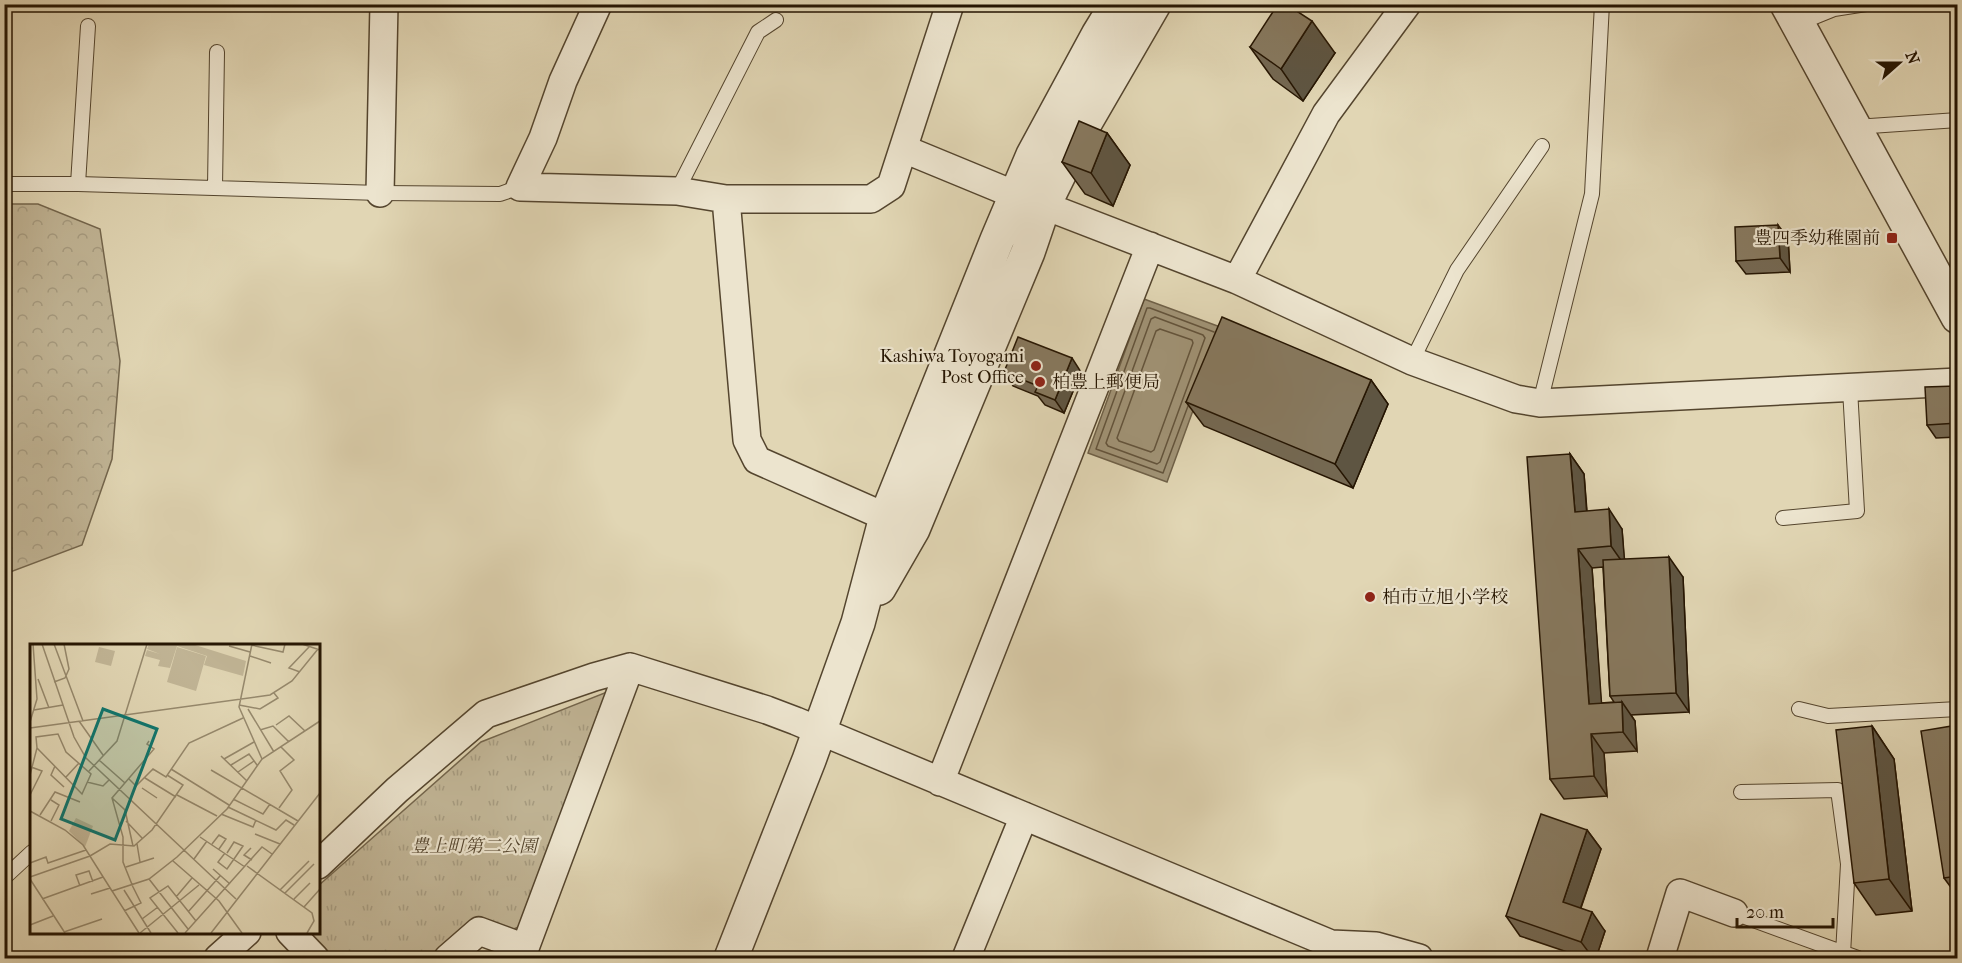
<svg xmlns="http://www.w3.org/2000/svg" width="1962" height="963" viewBox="0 0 1962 963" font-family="'IM FELL French Canon','Noto Serif JP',serif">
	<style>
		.forest { fill: url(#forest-crowns); stroke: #73654c; stroke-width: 1.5 }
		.park { fill: url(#park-tufts); stroke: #73654c; stroke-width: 1.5 }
		.water { fill: #a19477; stroke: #6f6148; stroke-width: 1.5 }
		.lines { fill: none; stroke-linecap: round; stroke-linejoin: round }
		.shore { stroke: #63543c; stroke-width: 1.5 }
		.service-casing { stroke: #54452e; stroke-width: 16 }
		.minor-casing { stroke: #54452e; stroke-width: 30 }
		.tertiary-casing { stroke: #54452e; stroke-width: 36 }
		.service { stroke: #ece4ce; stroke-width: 14 }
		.minor { stroke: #ece4ce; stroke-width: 27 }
		.tertiary { stroke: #ece4ce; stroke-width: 33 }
		.wall { fill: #746852; stroke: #251502; stroke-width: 1.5; fill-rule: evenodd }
		.shaded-wall { fill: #5e5542; stroke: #251502; stroke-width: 1.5 }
		.building { fill: #87795f; stroke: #251502; stroke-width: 1.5 }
		.poi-dot { fill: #8f2418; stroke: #ece4ce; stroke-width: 2 }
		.labels { text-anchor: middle; stroke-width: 4.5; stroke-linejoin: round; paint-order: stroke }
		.poi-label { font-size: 18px; fill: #251502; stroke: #ece4ce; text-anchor: end }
		.park-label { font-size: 18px; font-style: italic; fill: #54452e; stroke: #ece4ce }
		.inset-road { fill: none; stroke: #96896d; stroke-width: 1.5 }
		.view { fill: #0f766e; fill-opacity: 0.15; stroke: #0f766e; stroke-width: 3 }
		.inset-edge { fill: none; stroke: #251502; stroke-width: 3 }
	</style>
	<defs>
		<pattern id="forest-crowns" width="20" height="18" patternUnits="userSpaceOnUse" patternTransform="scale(1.5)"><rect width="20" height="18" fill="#c1b596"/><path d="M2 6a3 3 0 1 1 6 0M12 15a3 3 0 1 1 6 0" fill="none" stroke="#a69b80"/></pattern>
		<pattern id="park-tufts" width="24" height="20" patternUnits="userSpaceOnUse" patternTransform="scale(1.5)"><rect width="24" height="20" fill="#c1b596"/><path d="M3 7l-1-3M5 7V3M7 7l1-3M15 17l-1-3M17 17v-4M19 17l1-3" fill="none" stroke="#a69b80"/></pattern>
	</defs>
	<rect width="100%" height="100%" fill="#e1d6b4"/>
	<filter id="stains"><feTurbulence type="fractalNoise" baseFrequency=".00333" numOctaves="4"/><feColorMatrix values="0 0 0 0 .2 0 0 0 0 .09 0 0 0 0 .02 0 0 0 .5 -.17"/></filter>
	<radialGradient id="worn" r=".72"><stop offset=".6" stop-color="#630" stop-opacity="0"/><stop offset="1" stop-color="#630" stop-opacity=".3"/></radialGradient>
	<path class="forest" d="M5,204H38L100,229L120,361L112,459L82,545L5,574Z"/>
	<path class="park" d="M607,692L521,926L509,931L476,919L431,958H329L305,932H318V886L481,742Z"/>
	<path class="water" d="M1144,299L1223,328L1167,482L1088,453Z"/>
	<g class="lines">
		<path class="shore" d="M1155,317L1203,335L1205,338L1160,462L1157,464L1108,446L1106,443L1151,319Z
			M1160,329L1192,340L1193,343L1154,450L1151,452L1119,441L1117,438L1156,331Z
			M1188,406L1163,473L1096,449L1147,308H1150L1214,332"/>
		<g class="service-casing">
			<path id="service" d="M1797,24L1834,9L1866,4
				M1856,132L1870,126L1958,120
				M4,184H78L380,193L500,194L520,187
				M78,184L88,26
				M215,187L217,52
				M677,191L758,32L776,20
				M1412,361L1457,270L1542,146
				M1540,403L1592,194L1602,4
				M1783,518L1857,511L1850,389
				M1799,709L1828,716L1958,709
				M1741,792L1838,790L1848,864L1843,954
				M4,878L32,852
				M1734,913L1858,958"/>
		</g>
		<g class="minor-casing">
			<path id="minor" d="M598,4L563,81L543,138L520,187L677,191L726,199H871L891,186L950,4
				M904,149L1001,189L1237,280L1412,361L1516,399L1540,403L1958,382
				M380,193L384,4
				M726,199L747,440L757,460L904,525
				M1237,280L1326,114L1407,4
				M940,782L1150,246
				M318,865L397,790L486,714L594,677L630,667L767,710L796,721L1331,944L1376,946L1419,958
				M290,932L315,958
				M218,958L247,932
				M448,958L479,931L525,948L630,667
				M966,958L1024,816
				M1660,958L1680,893L1734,913"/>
		</g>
		<g class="tertiary-casing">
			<path id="tertiary" d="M1787,4L1958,317
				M879,588L913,529L1028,252L1044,205L1081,130L1154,4
				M731,958L809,760L858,623L886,517L997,240L1033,155L1098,35L1117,4"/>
		</g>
		<use href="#service" class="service"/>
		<use href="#minor" class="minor"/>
		<use href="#tertiary" class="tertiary"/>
	</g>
	<path class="wall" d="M1250,47L1335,53L1303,101L1273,79Z
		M1107,133L1130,165L1113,206L1085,194L1062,162Z
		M1788,238L1790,272L1746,274L1736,261Z
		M1004,372H1081L1064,413L1045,405L1038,396L1013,386Z
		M1371,380L1388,404L1353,488L1204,426L1186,402Z
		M1956,386L1958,388V437L1936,438L1927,425Z
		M1570,454L1584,474L1587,511L1622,529L1624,559L1683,577L1689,712L1631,715L1635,721L1637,751L1604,753L1607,796L1564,799L1550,779ZM1603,567L1610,696L1614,702L1601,703L1592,568Z
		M1958,725V897L1944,878Z
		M1872,726L1894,759L1912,911L1876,915L1854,883Z
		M1587,830L1601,849L1581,908L1605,931L1596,958H1585L1520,936L1506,916Z"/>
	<path class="shaded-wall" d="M1312,21L1335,53L1303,101L1281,69Z
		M1107,133L1130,165L1113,206L1091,173Z
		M1778,225L1788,238L1790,272L1780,258Z
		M1072,358L1081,372L1064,413L1055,400Z
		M1371,380L1388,404L1353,488L1335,464Z
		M1956,386L1958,388V416Z
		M1570,454L1584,474L1588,531L1575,512Z
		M1609,509L1622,529L1625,566L1611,546Z
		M1578,549L1592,568L1603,724L1589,704Z
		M1669,557L1683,577L1689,712L1676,693Z
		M1622,702L1635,721L1637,751L1623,732Z
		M1872,726L1894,759L1912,911L1889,879Z
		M1591,734L1604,753L1607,796L1594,776Z
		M1587,830L1601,849L1576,921L1563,902Z
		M1592,912L1605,931L1596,958H1593L1581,942Z"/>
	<path class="building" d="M1278,4H1286L1312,21L1281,69L1250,47Z
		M1079,121L1107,133L1091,173L1062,162Z
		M1778,225L1780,258L1736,261L1735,227Z
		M1222,317L1371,380L1335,464L1186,402Z
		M1018,337L1072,358L1055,400L1035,392L1038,386L1004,372Z
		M1956,386L1958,423L1927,425L1925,387Z
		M1570,454L1575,512L1609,509L1611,546L1578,549L1589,704L1622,702L1623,732L1591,734L1594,776L1550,779L1527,457Z
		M1669,557L1676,693L1610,696L1603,560Z
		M1958,725V876L1944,878L1921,731Z
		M1872,726L1889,879L1854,883L1836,730Z
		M1541,814L1587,830L1563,902L1592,912L1581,942L1506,916Z"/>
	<g class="poi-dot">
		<rect x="1886" y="232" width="12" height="12" rx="3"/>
		<circle cx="1036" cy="366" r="6"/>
		<circle cx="1040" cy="382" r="6"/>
		<circle cx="1370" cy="597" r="6"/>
	</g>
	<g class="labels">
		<g class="poi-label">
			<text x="1880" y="244">豊四季幼稚園前</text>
			<text x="1024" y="362">Kashiwa Toyogami<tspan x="1024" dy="21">Post Office</tspan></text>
			<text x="1052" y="388" text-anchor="start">柏豊上郵便局</text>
			<text x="1382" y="603" text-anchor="start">柏市立旭小学校</text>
		</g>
		<g class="park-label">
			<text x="474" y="852">豊上町第二公園</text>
		</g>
	</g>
	<g transform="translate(30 644)">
		<rect width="290" height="290" fill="#e1d6b4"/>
		<path d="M46,174L63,182L55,203L39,187Z" fill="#c1b596"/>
		<path d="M119,0H162L216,17L213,32L174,21L177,12L147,2L140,24L128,22L130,16L115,12L117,6L130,10L117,5Z" fill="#c1b596"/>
		<path d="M69,3L85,7L81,22L65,18ZM147,3L176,12L166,47L137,38Z" fill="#c1b596"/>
		<path class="inset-road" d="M12,0L44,93L56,114L206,255M24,0L53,77M222,0L209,63L232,115M272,0L290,6M221,1L253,8L255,0M199,2L220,8M220,12L241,19M270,28L259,24L279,3M8,35L19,64M24,38L35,34L39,25L34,0M209,61L230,65L248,54L244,49M218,65L244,108M4,66L33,61M49,77L73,111M0,78L7,55L3,0M246,81L259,72L275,87M0,84L240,51L262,37L288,5M230,86L243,82L259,98M191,112L217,137M194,115L224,98M69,116L95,139M201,121L219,110L227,121M25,122L21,131L34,143M141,125L199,161M181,126L268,177M59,127L87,97L117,0M208,128L224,117M0,131L7,104L6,93L28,90L36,108L61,130L52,150L7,104M36,133L49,119M115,134L146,153M99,135L106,142L123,125L136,133L159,99L213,74M57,138L73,142L79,136M112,144L127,154M0,151L12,127L1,123M147,151L187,172M82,154L95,166L103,202M203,155L233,170L240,160M21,156L29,161L21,177M198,163L246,186L256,176L264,181M249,164L262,146L250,127L264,116L251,103M0,167L35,186L53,201L82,247M191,170L223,183L226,176M10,171L25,148L50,158M96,177L112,194M225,190L250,200M170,193L215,223M107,200L110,218M182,200L189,191L196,195L189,205M221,204L214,211L222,216M195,209L188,218L197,225L204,215M197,209L204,198L213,202L204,215M164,215L177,197M143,217L189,257L212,289M0,219L16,213L18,219L56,206M217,222L282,269L284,277L277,289M96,223L124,214M183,225L200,240M0,233L60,212L80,200L104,202L122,186L153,141L137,131M0,235L35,289M119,235L158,285M50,242L46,231L59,227L63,238M103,243L93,218V193L82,154L124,105L117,100L119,97M94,246L121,289M250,246L279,217M255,249L284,220M61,250L80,244M146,253L162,234M12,255L73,233M264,255L280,239M274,263L290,245M94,267L111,259L103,243M158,268L190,232M112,275L128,263M0,281L23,272M34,288L72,275M109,289L82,247L119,235L147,213L197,165L232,115L290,77M110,289L169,241M148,289L120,254L138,242L166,277M155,289L232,203L242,210M181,289L290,149"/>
		<path class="view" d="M73,65L127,85L85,196L31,175Z"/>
		<rect width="290" height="290" class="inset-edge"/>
	</g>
	<rect width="1962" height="963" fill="none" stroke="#e1d6b4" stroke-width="24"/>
	<rect x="6" y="6" width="1950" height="951" fill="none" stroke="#251502" stroke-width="3"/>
	<rect x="12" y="12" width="1938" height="939" fill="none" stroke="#251502" stroke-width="1.5"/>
	<g transform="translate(1899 63) rotate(69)" stroke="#ece4ce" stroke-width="4.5" paint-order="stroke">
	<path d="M0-4.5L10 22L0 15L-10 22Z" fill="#251502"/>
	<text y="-9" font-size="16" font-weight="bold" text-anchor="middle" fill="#251502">N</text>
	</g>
	<path d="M1737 918v9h96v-9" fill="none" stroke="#251502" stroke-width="3"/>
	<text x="1746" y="918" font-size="18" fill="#251502" stroke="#ece4ce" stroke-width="4.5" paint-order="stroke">20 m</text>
	<rect width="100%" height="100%" filter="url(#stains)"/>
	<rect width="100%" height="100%" fill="url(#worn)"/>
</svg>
